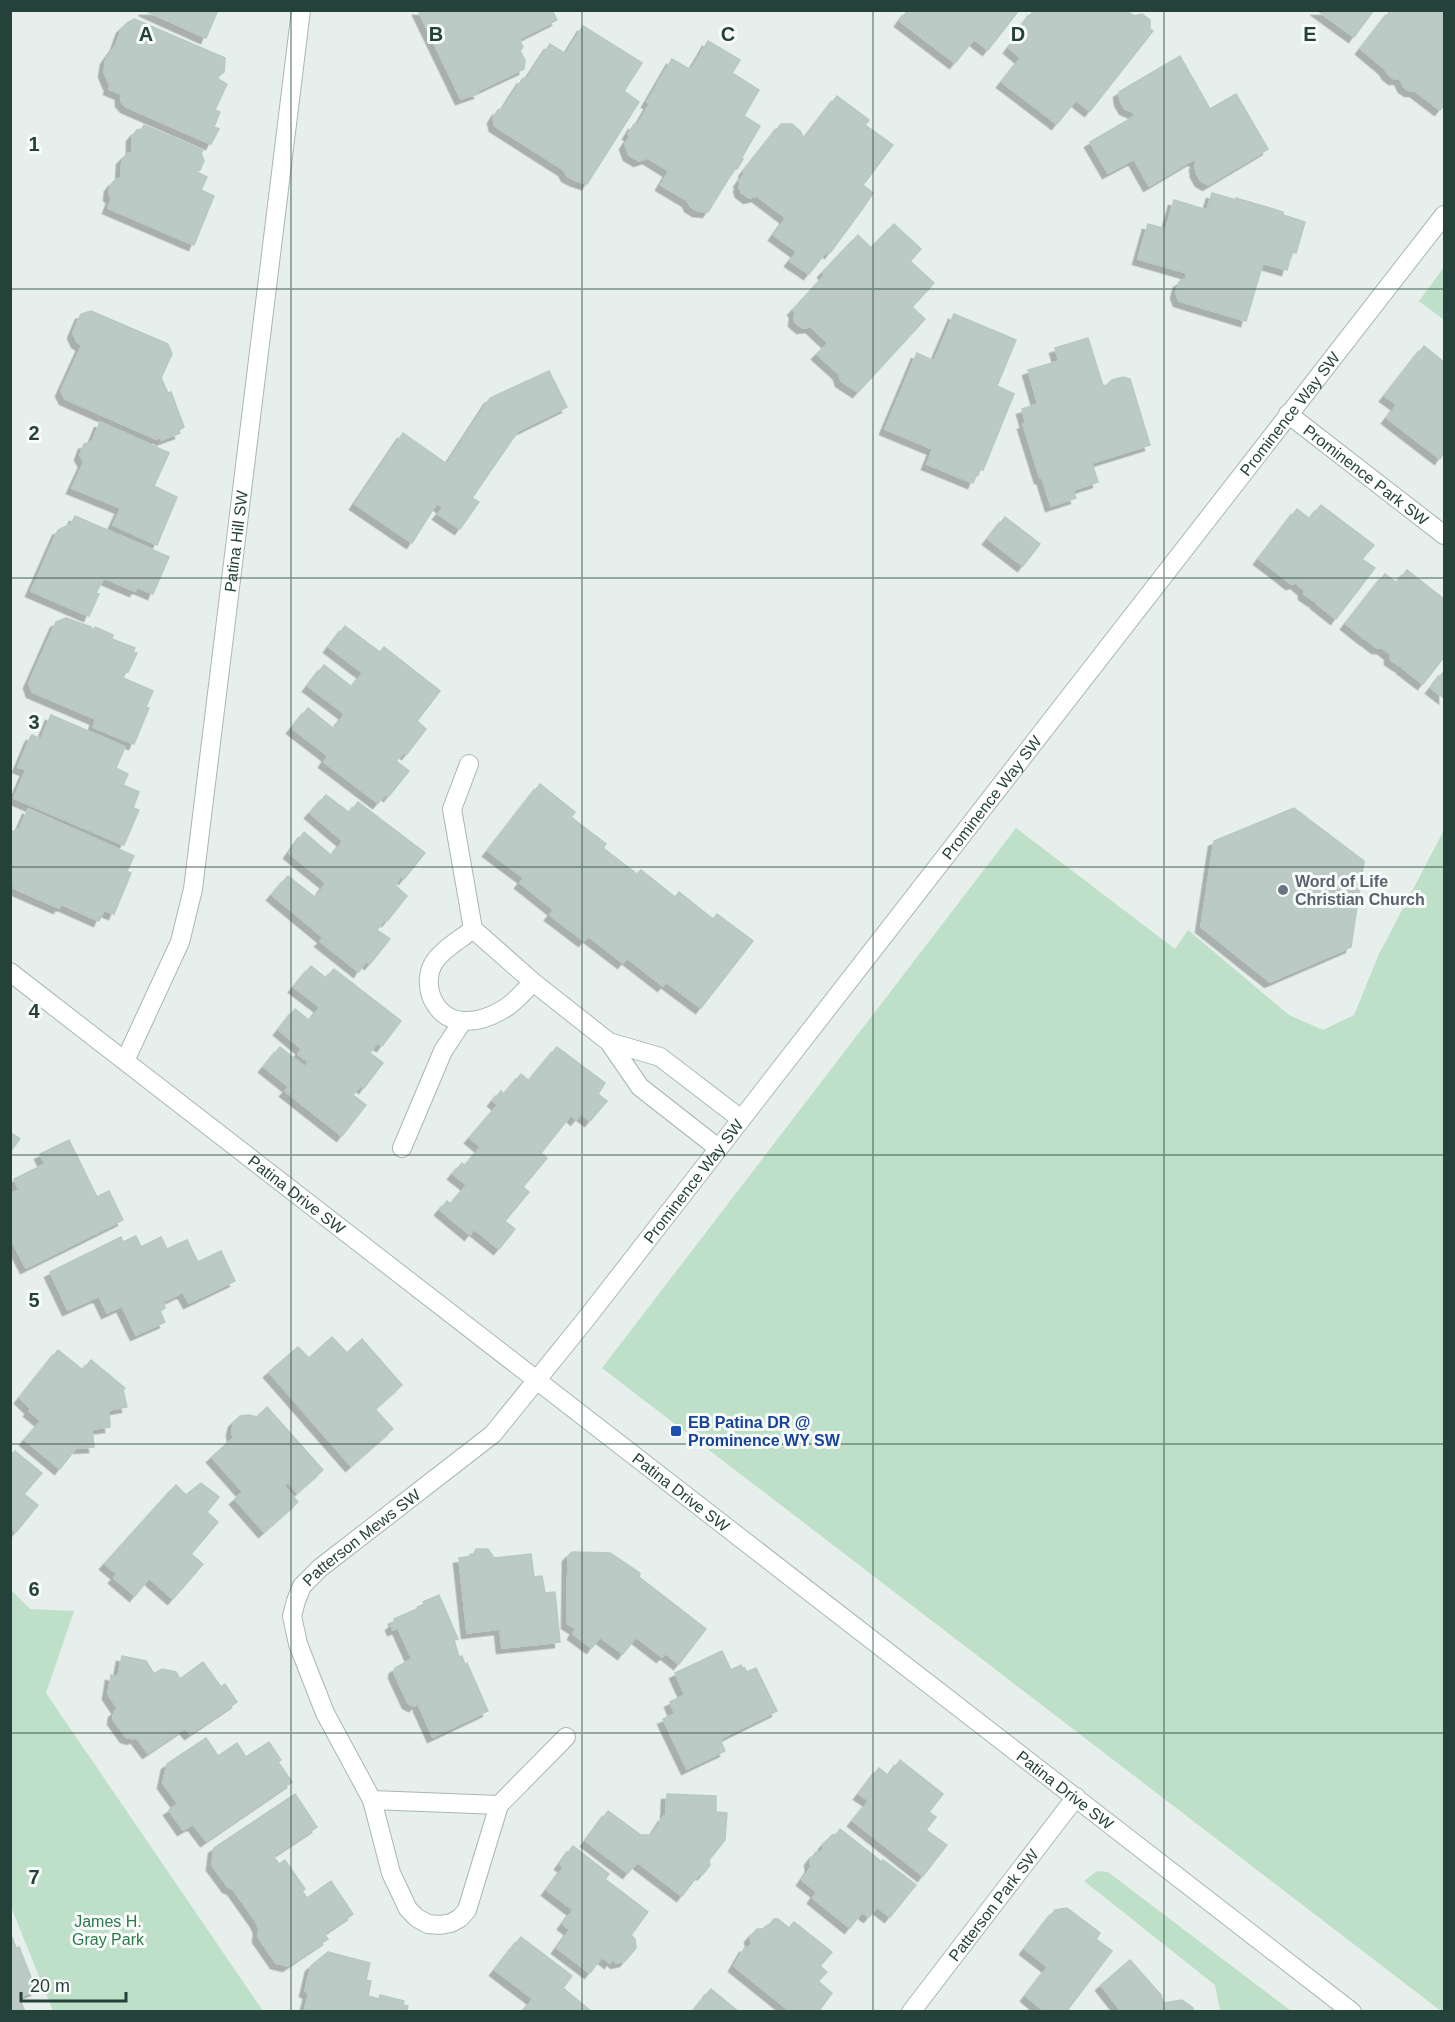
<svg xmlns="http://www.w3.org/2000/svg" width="1455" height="2022" viewBox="0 0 1455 2022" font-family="Arial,sans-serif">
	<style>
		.green { fill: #bfe0c8 }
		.building { fill: #bbcac4; stroke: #b8c9c2; stroke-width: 1.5; filter: url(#shadow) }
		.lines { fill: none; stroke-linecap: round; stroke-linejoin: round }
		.service-casing { stroke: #a8b8b2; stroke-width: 20 }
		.minor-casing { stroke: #a8b8b2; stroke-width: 20 }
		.service { stroke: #fff; stroke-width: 18 }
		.minor { stroke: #fff; stroke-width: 18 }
		.grid { fill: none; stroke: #24423a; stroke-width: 1.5; stroke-opacity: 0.55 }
		.worship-dot { fill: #6b7280; stroke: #f7fbf9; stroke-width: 2 }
		.transit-dot { fill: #1a4fb4; stroke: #f7fbf9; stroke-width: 2 }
		.labels { text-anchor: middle; stroke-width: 6; stroke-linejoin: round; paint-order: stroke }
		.street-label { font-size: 16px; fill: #24423a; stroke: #f7fbf9 }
		.worship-label { font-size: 16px; font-weight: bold; fill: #5b616d; stroke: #f7fbf9; text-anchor: start }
		.transit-label { font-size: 16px; font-weight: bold; fill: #164399; stroke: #f7fbf9; text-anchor: start }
		.park-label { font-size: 16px; fill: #2d7a4b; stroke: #f7fbf9 }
		.grid-label { font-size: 20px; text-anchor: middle; font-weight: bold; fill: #24423a; stroke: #f7fbf9; stroke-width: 6; stroke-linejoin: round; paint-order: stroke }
	</style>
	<defs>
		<filter id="shadow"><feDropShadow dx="-5.5" dy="5.5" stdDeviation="0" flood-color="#0004"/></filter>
	</defs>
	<rect width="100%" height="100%" fill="#e6efeb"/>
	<path class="green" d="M1444,267V320L1419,301Z
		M1016,828L1175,949L1188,930L1289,1015L1323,1030L1354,1015L1379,954L1444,830V2011H1441L602,1368Z
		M10,1589L30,1609L74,1611L46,1693L263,2011H53L11,1907Z
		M1097,1871L1108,1872L1291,2011H1220L1215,1985L1084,1881Z"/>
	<path class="building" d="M144,10H218L206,38Z
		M418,10H552L557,20L519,39L523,47L520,51L525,60L524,69L477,91L479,93L461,99Z
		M908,10H1019L988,50L974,39L955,63L900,21Z
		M1034,10H1126L1134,16L1142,14L1150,20V29L1153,31L1090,111L1076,100L1057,124L1002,82L1021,58L1009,48L1021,32L1019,30Z
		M1317,10H1374L1354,37Z
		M1391,10H1444V105L1440,110L1415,91H1410L1404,87L1400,79H1394L1388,74L1385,69L1361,49Z
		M134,19L225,58L224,72L216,78L227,84L215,110L220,112L214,127L219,129L211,144L126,107L121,101V94L109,89L110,86L104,72L106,59L116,45L122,28L127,23Z
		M583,26L642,63L624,91L639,102L587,184L575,180L567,176L564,170L495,126L493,118L498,110L503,109L523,78L526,80L550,44L566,54Z
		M708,41L740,60L732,73L759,90L744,116L760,126L741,159H743L737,169L735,168L708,212L698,211L690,206L688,201L661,185L669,171L648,158L639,161L629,155L625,144L631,135L628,134L634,124L637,126L650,103L647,102L672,59L691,70Z
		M1180,56L1210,109L1236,94L1268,149L1208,185L1201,181L1196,172L1195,164L1197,163L1194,159L1149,186L1134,159L1108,173L1090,142L1135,116L1133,112L1125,109L1120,100L1119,92Z
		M837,96L869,120L865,125L893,145L863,185L873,193L863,208L830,253L827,251L809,274L790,261L797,252L774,235L786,218L757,196L749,198L741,192L739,186L741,184L739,182L745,173L744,171L781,124H792L800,131L804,139Z
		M144,125L203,150L201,153L204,161L200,170L195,171L207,177L201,190L214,196L194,245L108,208L112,198L109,195L110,186L115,180L121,178L122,159L127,154L132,152V136L137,130L142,129Z
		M1212,193L1236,200V198L1283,212V215L1305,222L1296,253L1292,252L1287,270L1263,263L1246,321L1179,301L1176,293L1179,282L1186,278L1187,273L1138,259L1148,224L1166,229L1174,200L1207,210Z
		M894,224L921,249L910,261L934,283L912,307L925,319L858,392L841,381L839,374L817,354L828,343L811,327L802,328L794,321L795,312L793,310L825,275L823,272L858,235L871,248Z
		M91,311L168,344L172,354L161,378L168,393L171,392L184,427L179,430L180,433L161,440L160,437L156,439L65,399L61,391L82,345L77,342L73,333L81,314Z
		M954,314L1016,340L997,386L1014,394L983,470L979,469L973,483L927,464L933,449L885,429L917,353L934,361Z
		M1088,338L1103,386L1107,385L1112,380L1123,377L1130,379L1150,445L1092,463L1098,482L1073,490L1076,498L1051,506L1042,477L1040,478L1023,424L1026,423L1022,409L1038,404L1028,370L1059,361L1055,348Z
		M1424,346L1444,362V453L1440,459L1387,418L1397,405L1385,396Z
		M549,371L567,407L518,431L472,498L479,502L460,529L438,514L443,508L437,503L412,543L355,504L403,433L447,464L490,398Z
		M100,422L169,453L154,486L177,497L157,545L113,525L121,508L72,488L84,462L80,455L84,444L92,442Z
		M1321,505L1374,545L1362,559L1375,568L1336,619L1316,603L1317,601H1314L1304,594V590L1296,583L1291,584L1281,576V573L1280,575L1259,559L1297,509L1310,519Z
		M75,516L169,557L153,594L137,587L135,591L104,578L96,593L99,594L89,616L31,591L58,530L71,524Z
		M1005,517L1040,544L1023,566L988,539Z
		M1407,570L1444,599V657L1423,684L1402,668L1404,666H1400L1390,659V654L1382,648H1377L1368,641V638L1366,640L1346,624L1385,574L1397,583Z
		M66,618L91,627V628L94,630L95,627L113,635L112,639L135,648L133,652L137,653L128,672L126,671L123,678L153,691L146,707L149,708L134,744L93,727L96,719L32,692L29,683L56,622Z
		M345,626L380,652L384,647L440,691L417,721L426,729L407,754L404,752L396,761L409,771L389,796L386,794L378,803L324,762L328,756L292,728L308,708L334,729L345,714L308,686L324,665L352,687L363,673L329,647Z
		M1444,671V698L1431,688Z
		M51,715L125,747L116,768L128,774L123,785L139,792L133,808L139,810L124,845L14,798L26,770L18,767L30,738L32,735L41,739Z
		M540,784L575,812L571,817L606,844L603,848L637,874L641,870L675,897L679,892L713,919L717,914L753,941L701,1008L666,982L663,986L627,958L623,963L588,936L584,941L550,915L554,910L520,883L524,878L488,851Z
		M326,795L350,813L358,802L425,853L404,879L401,876L395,885L407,896L387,921L384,920L377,930L390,939L370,964L366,961L359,972L320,941L324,938L272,895L288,876L316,898L326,883L289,853L304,832L332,856L343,841L310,813Z
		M1294,808L1364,861L1351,947L1270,982L1201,927L1214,841Z
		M28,809L134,856L127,871L131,873L114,914L104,910L99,921L61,904L59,908L13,888L15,885L10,883V830L14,832L16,829L19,830Z
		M311,966L326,978L334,969L401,1021L382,1046L377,1043L370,1053L383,1063L364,1088L361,1085L353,1095L366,1105L342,1136L285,1091L289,1087L264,1067L280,1047L305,1067L309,1062L298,1054L302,1049L279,1030L295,1009L310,1021L320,1007L294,987Z
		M557,1047L605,1083L598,1094L607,1101L590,1121L581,1114L576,1120L571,1115L541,1153L547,1158L523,1187L529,1192L505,1221L515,1229L499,1249L474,1229L470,1235L440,1210L447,1201L451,1204L467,1185L453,1174L462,1163L465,1166L481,1147L470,1138L498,1105L493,1101L501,1091L504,1095L521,1074L529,1081Z
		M10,1132L20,1139L10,1152Z
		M69,1140L97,1197L109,1191L123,1220L26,1268L10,1237V1216L14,1215L10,1208V1194L19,1190L14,1179L45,1164L40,1154Z
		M136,1236L141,1247L161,1237L167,1249L187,1240L198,1262L221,1251L235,1281L189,1303L183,1292L163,1302L165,1308L160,1311L165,1322L136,1335L122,1306L107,1313L99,1296L68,1310L50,1272L121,1237L123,1242Z
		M332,1337L347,1353L362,1339L402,1385L375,1409L393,1429L351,1466L269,1372L298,1347L309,1358Z
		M58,1350L83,1370L91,1360L125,1388L123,1390L127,1407L109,1410L110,1427L92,1429L94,1447L76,1448L60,1469L25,1440L41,1421L29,1411L31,1409L20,1398Z
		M267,1407L323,1470L297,1493L288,1482L284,1486L298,1502L264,1532L235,1499L243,1492L212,1457L233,1438L232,1430L234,1422L240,1416L249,1415L257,1417Z
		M15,1451L42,1473L24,1494L38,1505L16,1532L10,1528V1456Z
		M201,1483L219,1497L207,1512L218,1522L191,1554L203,1564L173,1599L149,1578L135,1596L114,1578L117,1574L105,1564L176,1485L186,1495Z
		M476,1549H488L494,1558L531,1554L534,1577L542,1576L545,1593L555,1592L560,1642L502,1648L500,1629L467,1633L459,1558L473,1556Z
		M572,1552L610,1553L640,1573L639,1577L706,1629L679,1664L665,1653L662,1657L636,1637L623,1654L600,1637L592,1648L573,1634L576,1629L567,1623L568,1556Z
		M439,1595L458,1639L454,1640L459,1657L462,1656L465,1665L467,1663L488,1711L433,1737L419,1706V1702L414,1706L408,1703L394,1673L395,1668L412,1659L398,1628L393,1630L391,1625L395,1622L394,1619L424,1606L423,1602Z
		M722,1651L731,1670L741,1665L742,1669L744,1667L747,1672L756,1668L777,1711L720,1739L725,1751L687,1769L663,1719L675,1714L670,1702L685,1695L675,1673Z
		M122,1656L146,1661L154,1674L162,1669L176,1672L180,1679L203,1662L221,1687L225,1684L237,1702L190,1734L185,1728L148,1753L136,1737L133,1739L126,1737L113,1719L114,1712L118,1709L108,1694L111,1675L118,1677Z
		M206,1738L218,1756L237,1743L246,1757L269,1742L281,1760L278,1762L292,1782L206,1841L193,1824L183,1830L169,1810L178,1804L163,1783L167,1764Z
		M900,1760L943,1794L929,1812L936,1817L926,1830L947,1845L923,1876L853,1821L869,1801L859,1794L879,1768L889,1776Z
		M295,1794L317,1827L273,1856L279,1864L285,1860L305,1889L302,1891L307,1898L331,1881L353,1914L324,1934L328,1939L288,1966L276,1963L258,1937L259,1928L255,1920L233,1889L228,1887L212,1865L214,1848Z
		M667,1794L716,1796V1812L727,1813L725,1840L709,1860L710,1865L703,1874H699L682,1896L637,1862L628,1873L586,1841L608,1811L641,1835H652L664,1816L666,1818Z
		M840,1829L882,1862L883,1860L916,1885L890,1917L877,1907L869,1917L862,1912L850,1928L813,1898L817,1892L802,1880L811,1867L810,1860L816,1852H822L824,1844L832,1835H836Z
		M573,1846L609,1874L605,1879L648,1912L631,1935L635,1939L636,1948L625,1961L616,1963L612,1959L610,1963L602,1957L590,1973L557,1948L570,1930L563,1924L573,1910L547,1890L564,1867L560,1864Z
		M1067,1908L1100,1933L1096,1939L1112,1951L1066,2012H1045L1026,1996L1048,1967L1025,1949L1055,1910Z
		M774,1919H778L789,1928L794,1922L832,1952L820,1966L827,1972L818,1981L832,1993L818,2012H791L734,1966L745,1947H749L752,1944L750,1937L757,1929H763L766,1926L768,1927Z
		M12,1937L16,1948L19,1947L36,1990L19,1997L25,2012H10Z
		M521,1937L572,1976L563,1988L592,2012H523L533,1999L495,1970Z
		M328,1952L370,1963L366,1980L371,1981L368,1996L379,1999L380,1995L404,2001L403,2005L408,2006L406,2012H304L309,1993L305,1991L311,1966Z
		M1130,1960L1161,1995L1163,2003L1182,2000L1193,2008V2012H1122L1101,1985Z
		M711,1989L739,2012H693Z"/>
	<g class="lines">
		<g class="service-casing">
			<path id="service" d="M469,764L452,809L473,929L533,982L609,1042L640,1087L718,1148
				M473,929C460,940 439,951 432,966C427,977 428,992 434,1002C449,1029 480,1023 502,1010C514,1004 524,991 533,982
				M609,1042L660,1057L741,1119
				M402,1148L443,1051L462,1022"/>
		</g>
		<g class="minor-casing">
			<g id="minor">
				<path id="s1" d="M1288,414L1444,535"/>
				<path id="s2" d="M10,972L1352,2012"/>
				<path id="s3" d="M125,1061L180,942L193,889L301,10"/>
				<path id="s4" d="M566,1737L499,1805L467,1910L460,1918L451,1923L440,1925L428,1924L417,1918L408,1909L391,1873L372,1800L325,1713L298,1644L292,1616L296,1601L302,1586L320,1568L493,1434L586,1319L1444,215"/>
				<path d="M372,1800L499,1805"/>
				<path id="s5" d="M911,2012L1076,1797"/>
			</g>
		</g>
		<use href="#service" class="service"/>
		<use href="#minor" class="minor"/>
	</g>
	<path class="grid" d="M291,10V2012M582,10V2012M873,10V2012M1164,10V2012M10,289H1444M10,578H1444M10,867H1444M10,1155H1444M10,1444H1444M10,1733H1444"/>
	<circle class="worship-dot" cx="1283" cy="890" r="6"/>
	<rect class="transit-dot" x="670" y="1425" width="12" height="12" rx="3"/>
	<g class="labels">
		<g class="street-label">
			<text dy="6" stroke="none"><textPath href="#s4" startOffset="2162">Prominence Way SW</textPath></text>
			<text dy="6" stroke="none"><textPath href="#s1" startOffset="99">Prominence Park SW</textPath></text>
			<text dy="6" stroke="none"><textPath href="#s3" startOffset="536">Patina Hill SW</textPath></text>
			<text dy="6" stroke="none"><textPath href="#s4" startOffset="1676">Prominence Way SW</textPath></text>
			<text dy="6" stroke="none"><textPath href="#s4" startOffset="1190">Prominence Way SW</textPath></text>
			<text dy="6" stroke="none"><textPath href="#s2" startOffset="363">Patina Drive SW</textPath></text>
			<text dy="6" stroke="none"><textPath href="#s2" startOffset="849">Patina Drive SW</textPath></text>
			<text dy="6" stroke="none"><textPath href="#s4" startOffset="700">Patterson Mews SW</textPath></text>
			<text dy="6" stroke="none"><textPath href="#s2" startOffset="1335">Patina Drive SW</textPath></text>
			<text dy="6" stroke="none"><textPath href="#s5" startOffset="135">Patterson Park SW</textPath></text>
		</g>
		<g class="worship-label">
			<text x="1295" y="887">Word of Life<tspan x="1295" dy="18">Christian Church</tspan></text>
		</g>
		<g class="transit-label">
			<text x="688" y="1428">EB Patina DR @<tspan x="688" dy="18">Prominence WY SW</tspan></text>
		</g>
		<g class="park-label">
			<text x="108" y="1927">James H.<tspan x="108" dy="18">Gray Park</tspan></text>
		</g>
	</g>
	<g class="grid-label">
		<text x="146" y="41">A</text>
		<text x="436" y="41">B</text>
		<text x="728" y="41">C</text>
		<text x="1018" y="41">D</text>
		<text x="1310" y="41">E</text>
		<text x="34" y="151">1</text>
		<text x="34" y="440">2</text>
		<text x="34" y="729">3</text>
		<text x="34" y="1018">4</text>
		<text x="34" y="1307">5</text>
		<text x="34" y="1596">6</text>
		<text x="34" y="1884">7</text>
	</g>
	<rect width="1455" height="2022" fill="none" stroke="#24423a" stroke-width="24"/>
	<path d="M21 1992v9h105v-9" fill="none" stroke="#24423a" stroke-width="3"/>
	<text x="30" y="1992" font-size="18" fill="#24423a" stroke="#f7fbf9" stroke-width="4.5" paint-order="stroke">20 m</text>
</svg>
